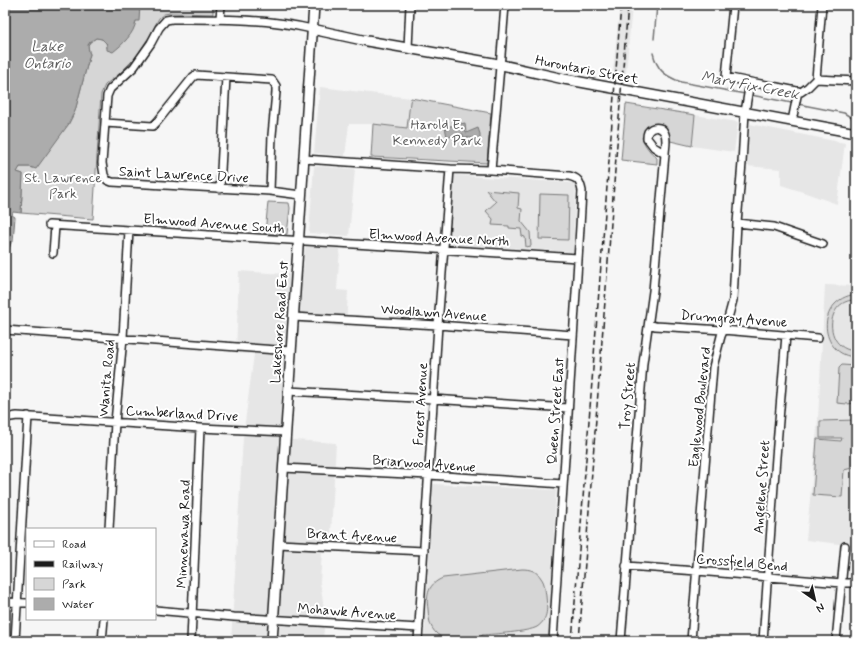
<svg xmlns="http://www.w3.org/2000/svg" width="861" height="646" viewBox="0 0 861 646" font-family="Mynerve,sans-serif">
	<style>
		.built { fill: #e6e6e6 }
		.green { fill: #d6d6d6; stroke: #797979 }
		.water { fill: #acacac; stroke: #727272 }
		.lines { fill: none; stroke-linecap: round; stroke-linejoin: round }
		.stream { stroke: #727272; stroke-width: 1.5 }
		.minor-casing { stroke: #1c1c1c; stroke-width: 10 }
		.major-casing { stroke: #1c1c1c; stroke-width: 12 }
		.minor { stroke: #fff; stroke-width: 7 }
		.major { stroke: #fff; stroke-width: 9 }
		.rail { stroke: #1c1c1c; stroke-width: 1.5; stroke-dasharray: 6 3; stroke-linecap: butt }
		.labels { text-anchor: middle; stroke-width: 4; stroke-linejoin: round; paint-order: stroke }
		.street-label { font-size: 14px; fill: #1c1c1c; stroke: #fff }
		.park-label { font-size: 14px; fill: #5d5d5d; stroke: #fff }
		.water-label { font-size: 15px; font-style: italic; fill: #5d5d5d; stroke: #fff }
	</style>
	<rect width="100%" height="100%" fill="#f6f6f6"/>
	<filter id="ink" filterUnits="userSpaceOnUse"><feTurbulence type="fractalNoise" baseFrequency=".025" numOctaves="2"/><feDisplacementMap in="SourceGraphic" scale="8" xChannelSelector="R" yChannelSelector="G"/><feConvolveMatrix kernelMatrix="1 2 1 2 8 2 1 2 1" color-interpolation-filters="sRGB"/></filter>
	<g filter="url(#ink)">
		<path class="built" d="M620,5H632L626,73L613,71Z
			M320,87L411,98L410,102L407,128L373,124H349L345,156L314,153Z
			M695,115L738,122L734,152L692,146Z
			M750,124L845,143L837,204L803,192L781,185V169L747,166Z
			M314,166L355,169L349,236L309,233Z
			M453,175L572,183L576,184L573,252L447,245L451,178Z
			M305,246L340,248L337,290L348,291L346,327L288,322L280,439L336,443L330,552H322L320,582L325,616L323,641H231L243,437L254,354L236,353L239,271L303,275Z
			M825,285L856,286V546L806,540L818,419Z
			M433,484L556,490L549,641H424Z"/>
		<path class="green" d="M138,5H213V14L170,13L164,14L159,18L149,37L136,57L119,74L105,85L101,94L93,219L21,213L23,174L17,172L20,167H30L68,125L75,111L90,54L89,52L88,45L90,42L96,38C102,38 107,41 107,48L113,51L127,38L136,21Z
			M411,98L491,113L487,163L371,157L373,124L407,128L410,102Z
			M626,104L695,115L692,146L666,140L667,136L652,125L645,129L642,138C645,146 650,152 657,158V164L621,160Z
			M486,190L519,193L518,208L522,209L521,221L530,232L531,246L526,247L525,237L522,236L521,229L509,228V226L492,225L493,219L486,211L496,202Z
			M540,194L569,195L568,240L539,239Z
			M268,202L289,203L290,208L287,234H265Z
			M856,294V300C824,299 823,350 856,351V357C819,356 814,300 856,294Z
			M842,365L856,366V403L847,404L837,403L839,368Z
			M856,420V467L844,470L842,497L813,495L817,439L841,441L842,438H820V421Z
			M522,569C530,569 537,571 541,578C545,583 545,590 546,596C547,607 549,619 537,627C528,632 494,634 482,635L481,641H465V637L435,641V638L441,637C430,630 429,621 428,609C426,595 428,584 443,578Z"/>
		<path class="water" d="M5,5L140,6L139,21H136C134,34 123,44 113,52L107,50V44L102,39L96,38L90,42L88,45L89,52L90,54L75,111L68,125L36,169L30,167H20L17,172L23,174L21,213L13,212L12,215L15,217L13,242H9L11,243L8,252L6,263L5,266Z
			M465,123L466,133L478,128L480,134V139L463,137V134L447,137L445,127Z"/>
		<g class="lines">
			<path class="stream" d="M654,39L657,5
				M653,53C657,70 665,76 681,82L745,94
				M751,95L792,103
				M798,104L844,113L852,118H856"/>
			<g class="minor-casing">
				<path id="minor" d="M733,5L726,77C751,83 776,86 801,92L808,87L816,79L856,81
					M220,19L221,5
					M408,48L410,5
					M816,79L822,5
					M792,121L798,91
					M105,123L153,126L157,122L193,77L196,75L272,80L276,86V92L272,135L270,191
					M304,159L450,169L491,170L569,176C578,178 580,181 582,191C574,341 562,491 553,641
					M491,170L501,55L505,5
					M220,189L226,77
					M301,195L270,191L112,182L107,180L104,175L102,163L107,96L110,89L134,67L151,43L159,28L166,20L172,19C219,19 266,18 312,29
					M737,223L774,227L823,244
					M49,225L578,258
					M53,253L55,226
					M293,317L438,325L573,335
					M649,324L655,326L723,330L818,338
					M5,330L291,351
					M288,391L433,399L568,408
					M5,418L17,416L200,428L286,432
					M283,468L429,475L563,484
					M109,529L115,422L123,338L129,230
					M278,544L424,551
					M626,566L697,571L842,583H856
					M5,602L27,603
					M155,610L234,617L419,628
					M15,641L28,416
					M102,641L104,619
					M191,641L200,428
					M418,641L438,325L450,169
					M621,641L643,363L653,291L665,154C665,148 668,138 664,132C661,126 652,126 648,132C647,134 647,136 647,138L654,147L665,154
					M691,641L713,367L721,336L727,322L733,300L737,223L742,163L745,112L750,82
					M763,641L776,457L786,335
					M836,641L845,546"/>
			</g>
			<g class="major-casing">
				<path id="major" d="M312,29L367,41L493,63L564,79L856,133
					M272,641L314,5"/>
			</g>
			<use href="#minor" class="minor"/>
			<use href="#major" class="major"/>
			<path class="rail" d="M572,641L621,5
				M579,641L620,105L628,5"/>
		</g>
	</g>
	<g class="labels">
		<g class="street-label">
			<text transform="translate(587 69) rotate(11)" y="5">Hurontario Street</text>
			<text transform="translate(184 174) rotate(3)" y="5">Saint Lawrence Drive</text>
			<text transform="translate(214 223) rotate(4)" y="5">Elmwood Avenue South</text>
			<text transform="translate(439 237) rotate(3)" y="5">Elmwood Avenue North</text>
			<text transform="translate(434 312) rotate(4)" y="5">Woodlawn Avenue</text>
			<text transform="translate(734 318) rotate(4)" y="5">Drumgray Avenue</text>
			<text transform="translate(279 322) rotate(-86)" y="5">Lakeshore Road East</text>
			<text transform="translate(106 378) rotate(-85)" y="5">Wanita Road</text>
			<text transform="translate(627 396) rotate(-85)" y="5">Troy Street</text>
			<text transform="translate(420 404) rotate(-87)" y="5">Forest Avenue</text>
			<text transform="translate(699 407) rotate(-84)" y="5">Eaglewood Boulevard</text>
			<text transform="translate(555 411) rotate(-86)" y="5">Queen Street East</text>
			<text transform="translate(182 413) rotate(3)" y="5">Cumberland Drive</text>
			<text transform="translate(424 463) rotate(4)" y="5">Briarwood Avenue</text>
			<text transform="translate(761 487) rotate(-86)" y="5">Angelene Street</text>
			<text transform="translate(183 534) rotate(-88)" y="5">Minnewawa Road</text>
			<text transform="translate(352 535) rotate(3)" y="5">Brant Avenue</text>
			<text transform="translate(742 562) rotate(5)" y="5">Crossfield Bend</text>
			<text transform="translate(347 611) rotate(4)" y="5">Mohawk Avenue</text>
		</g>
		<g class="park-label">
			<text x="437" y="129">Harold E.<tspan x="437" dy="16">Kennedy Park</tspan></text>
			<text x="63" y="182">St. Lawrence<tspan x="63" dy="16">Park</tspan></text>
		</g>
		<g class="water-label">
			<text x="47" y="51">Lake<tspan x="47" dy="17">Ontario</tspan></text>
			<text transform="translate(750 85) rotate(11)" y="5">Mary Fix Creek</text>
		</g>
	</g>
	<rect width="861" height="646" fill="none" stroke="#fff" stroke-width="20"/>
	<rect x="10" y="10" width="841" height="626" fill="none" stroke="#1c1c1c" stroke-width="1.5" filter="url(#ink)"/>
	<rect x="26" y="528" width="130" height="92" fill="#ffffff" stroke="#a4a4a4"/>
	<rect x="34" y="541" width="20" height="6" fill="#ffffff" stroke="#a4a4a4"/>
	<text x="62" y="548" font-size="12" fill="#1c1c1c">Road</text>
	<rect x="34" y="561" width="20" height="6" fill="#1c1c1c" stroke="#a4a4a4"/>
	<text x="62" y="568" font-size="12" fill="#1c1c1c">Railway</text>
	<rect x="34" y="578" width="20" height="12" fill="#d6d6d6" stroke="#a4a4a4"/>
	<text x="62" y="588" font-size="12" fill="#1c1c1c">Park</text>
	<rect x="34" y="598" width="20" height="12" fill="#acacac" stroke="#a4a4a4"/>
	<text x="62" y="608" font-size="12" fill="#1c1c1c">Water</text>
	<g transform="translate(815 600) rotate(146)" stroke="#ffffff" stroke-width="3" paint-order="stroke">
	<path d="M0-3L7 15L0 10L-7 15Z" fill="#1c1c1c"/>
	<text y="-6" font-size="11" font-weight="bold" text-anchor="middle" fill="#1c1c1c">N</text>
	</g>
</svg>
